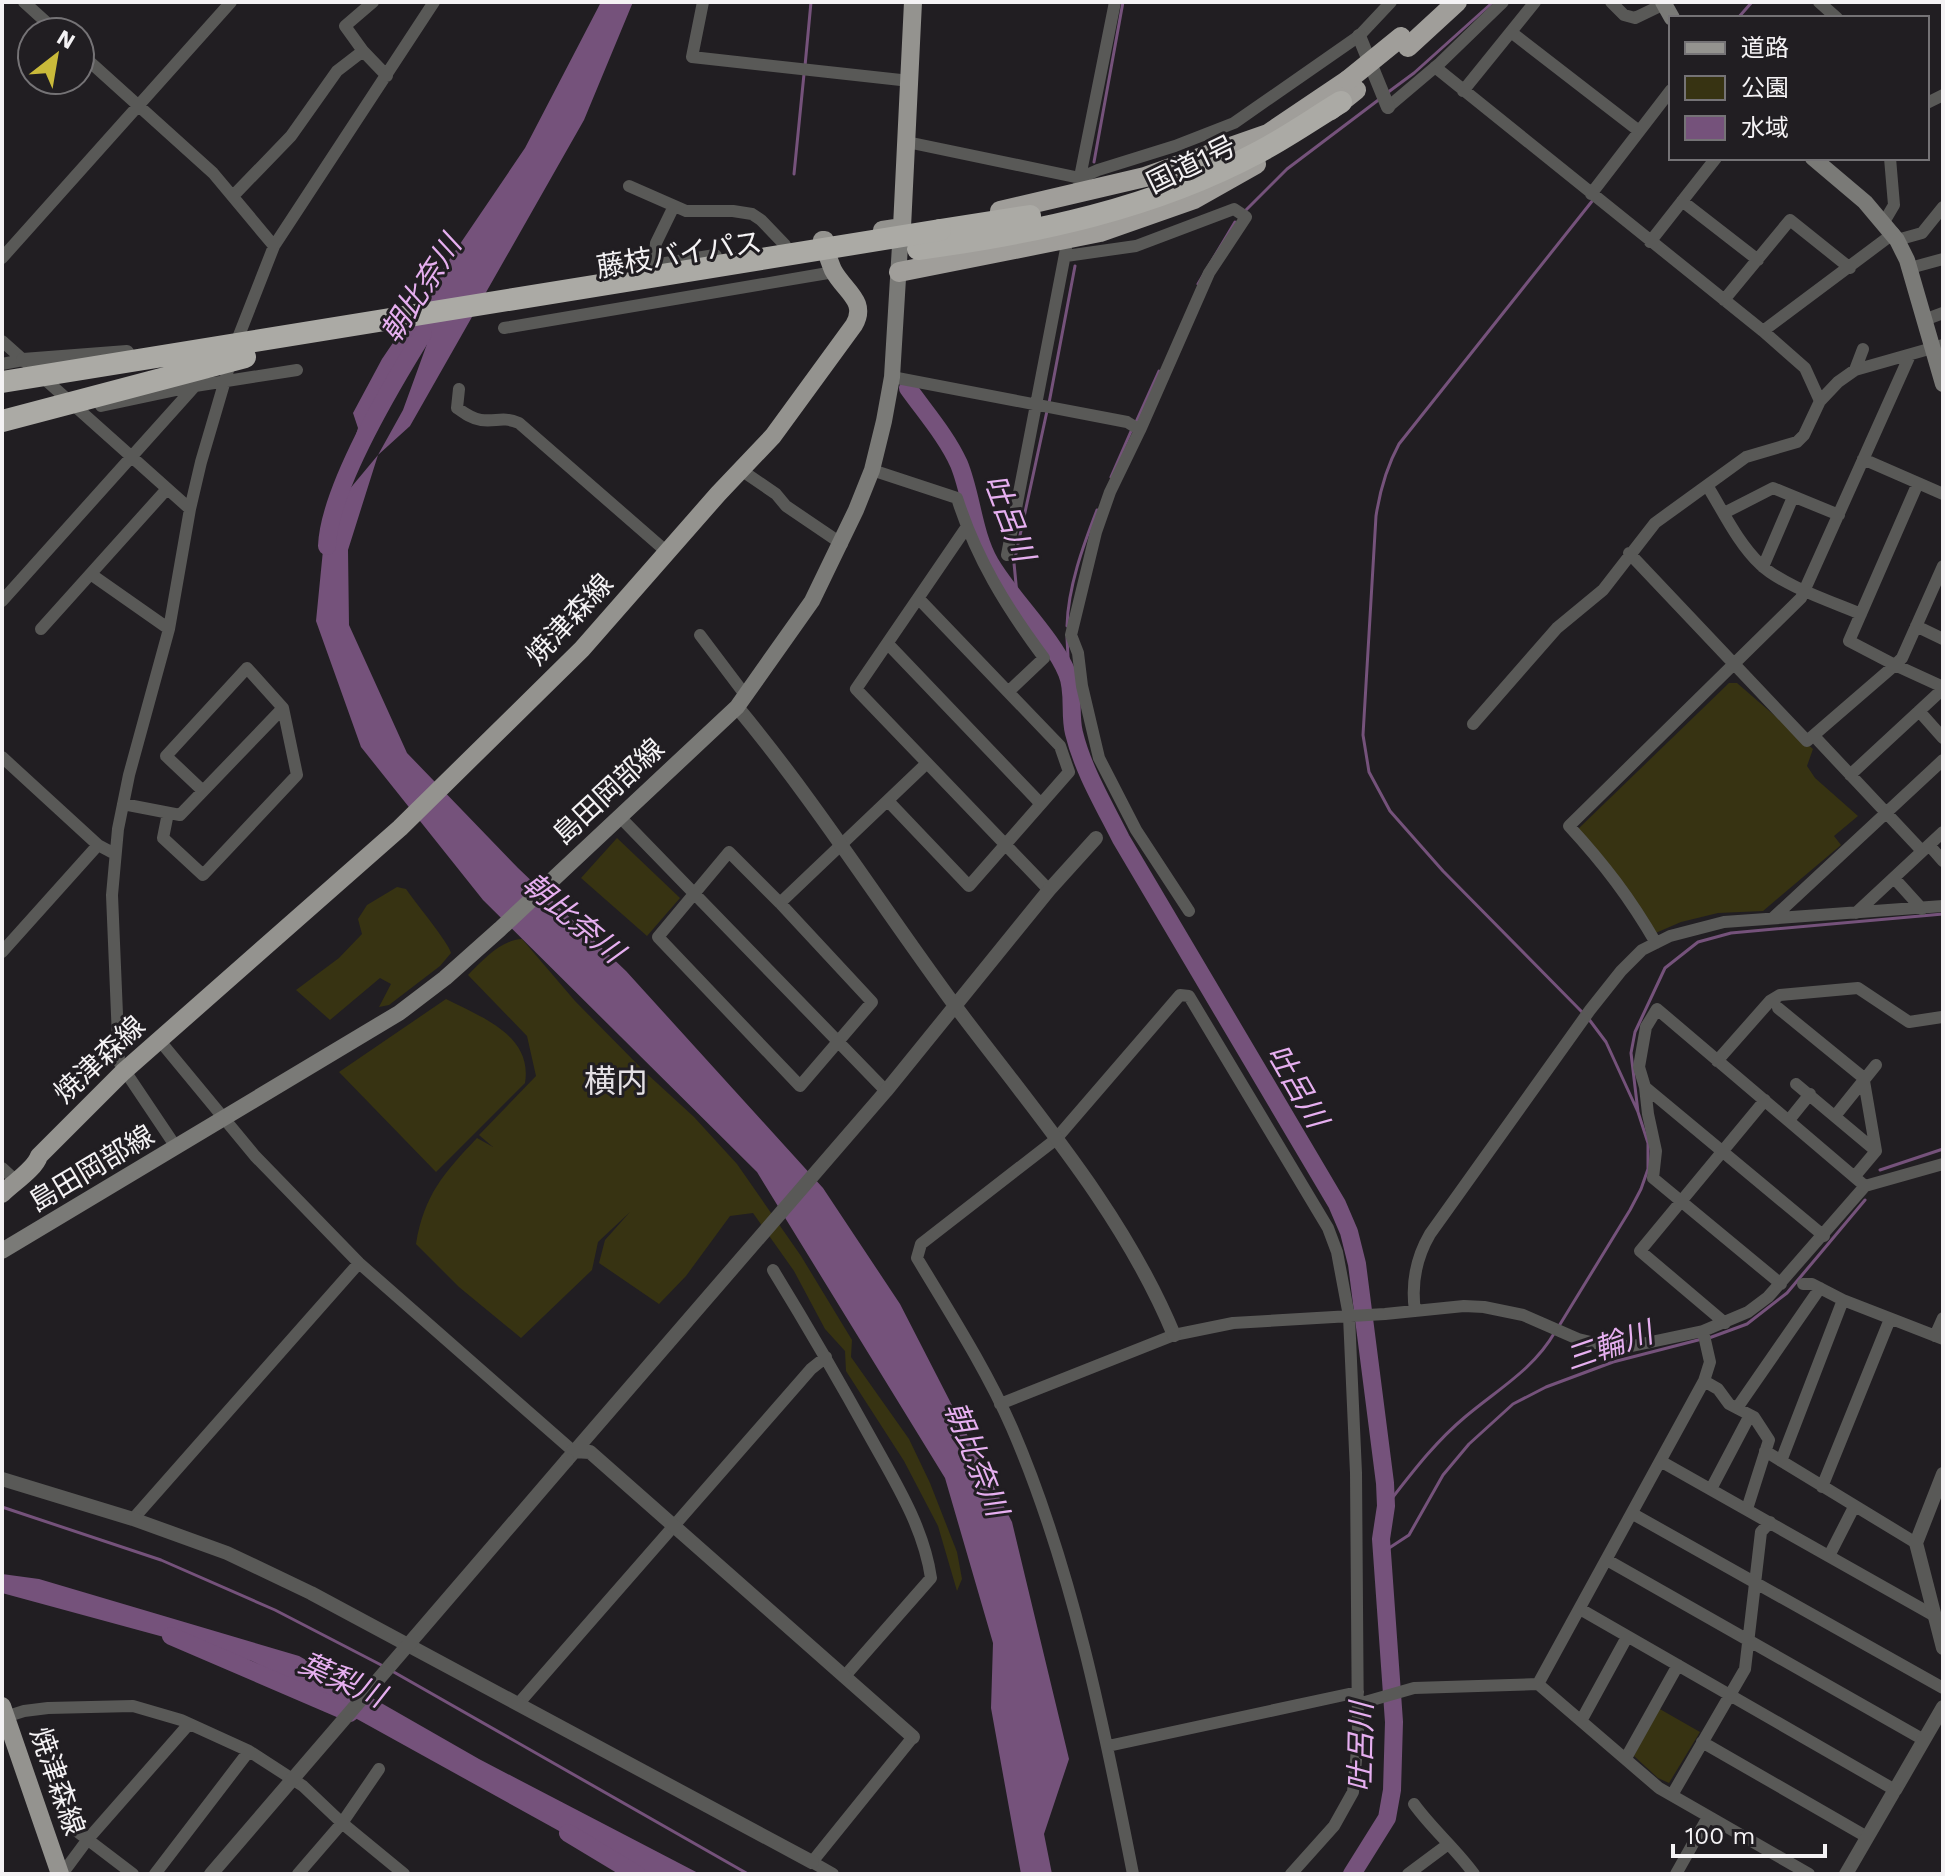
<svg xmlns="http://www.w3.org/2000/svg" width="1945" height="1876" viewBox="0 0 1945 1876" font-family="'Work Sans','Noto Sans JP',sans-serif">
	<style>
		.green { fill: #373312 }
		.water { fill: #75527b }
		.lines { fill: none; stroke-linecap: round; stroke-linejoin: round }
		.stream { stroke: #75527b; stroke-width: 3 }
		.river { stroke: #75527b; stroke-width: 18 }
		.minor { stroke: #595957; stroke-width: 12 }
		.tertiary { stroke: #595957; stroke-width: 14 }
		.secondary { stroke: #7a7a77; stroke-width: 16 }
		.primary { stroke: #94938f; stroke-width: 18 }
		.trunk { stroke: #a09e9a; stroke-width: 20 }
		.motorway { stroke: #abaaa5; stroke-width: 22 }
		.tertiary-bridge { stroke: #595957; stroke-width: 14 }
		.trunk-bridge { stroke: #a09e9a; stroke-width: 20 }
		.motorway-bridge { stroke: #abaaa5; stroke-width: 22 }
		.labels { text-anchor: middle; stroke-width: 6; stroke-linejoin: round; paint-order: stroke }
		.street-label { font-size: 28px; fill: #f4f2f4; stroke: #211e22 }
		.water-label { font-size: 30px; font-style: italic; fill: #e6aff0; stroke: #211e22 }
		.quarter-label { font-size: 32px; fill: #e4e0e4; stroke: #211e22 }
	</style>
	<rect width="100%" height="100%" fill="#211e22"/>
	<path class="green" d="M1729,683H1737L1813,749L1807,766L1815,778L1858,816L1834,836L1841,845L1763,911L1718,913L1681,922L1651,935L1577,830Z
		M617,838L680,898L647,936L581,878Z
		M397,887L406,889C414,901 449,943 451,953L440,966L389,1005L379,1007L391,984L380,978L330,1020L296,990L339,958L362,934L358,919L367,905Z
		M522,939L575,1001L645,1072L694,1117L737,1164L801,1256L852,1340L851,1357L909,1439L930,1483L957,1552L962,1579L957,1591L938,1526L904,1461L846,1371L845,1351L825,1329L794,1271L753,1213L730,1216L686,1276L659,1304L599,1263L605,1240L630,1212L598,1242L592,1270L521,1338L459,1287L416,1244C424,1195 444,1173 477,1138L493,1147L479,1135L536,1076L527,1036L468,975C483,960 501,940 522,939Z
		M446,999C481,1017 533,1035 525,1083L436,1172L339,1072Z
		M1658,1708L1700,1732L1669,1783L1658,1778L1634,1756Z"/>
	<path class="water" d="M601,2H633L584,120L410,426L378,455L348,550L349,625L407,753L518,868L626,971L823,1188L900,1304L1012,1522L1069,1759L1044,1834L1052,1874H1021L991,1708L993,1643L945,1478L757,1172L483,900L361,747L316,621L324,540L348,491L378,455L403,410L427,344L399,360L368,433L342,479L358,428L353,413L382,359L525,148Z
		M2,1574L39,1579L299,1656L479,1759L700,1874H637L252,1661L2,1593Z"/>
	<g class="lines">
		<path class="stream" d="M1738,18L1752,2
			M805,66L811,2
			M1387,93L1414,73L1493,2
			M1094,162L1123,2
			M794,174L804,74
			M1246,210L1287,169L1381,98
			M1198,284L1235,222
			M1049,403L1075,266
			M1136,422L1159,371
			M1111,477L1132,429
			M1018,605L1014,563L1047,411
			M1067,626C1068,587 1083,546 1097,510
			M1067,638L1069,675
			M1583,1013L1443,871L1390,811L1369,772L1363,735L1376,516C1380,490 1386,468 1399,444L1593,200
			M1588,1018L1606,1042L1638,1112
			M1880,1170L1943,1149
			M1559,1326L1630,1210L1641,1189L1648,1169V1143L1638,1112L1631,1053L1635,1032L1665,968L1698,942L1731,933L1943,914
			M1709,1338L1747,1324L1787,1293L1865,1200
			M1386,1506C1411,1474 1434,1443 1465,1417C1498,1389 1533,1370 1555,1332
			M2,1507L161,1560L275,1610L385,1667
			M1383,1552L1409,1535L1443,1475L1469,1444L1513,1404L1546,1387L1613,1362L1702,1339
			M392,1671L748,1874"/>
		<path class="river" d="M908,388C925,412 947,437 959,464C972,496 973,533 990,563C1011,599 1052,637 1067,673C1075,691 1069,714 1074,733C1083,770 1104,805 1121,839L1337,1204L1349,1232L1357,1264L1385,1483L1386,1506L1381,1539L1394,1722L1392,1790L1387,1818L1352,1874
			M327,546C329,489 392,384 423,334
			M171,1636L350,1713
			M568,1833L636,1874"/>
		<path class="minor" d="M24,2L57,32
			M703,2L692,57L910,81
			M1611,2L1624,15L1635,18L1664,4
			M1819,2L1837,18
			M1511,32L1639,131
			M363,51L387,76
			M80,53L213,173L274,246
			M1435,67L1763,331L1805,368L1820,401
			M1463,91L1535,2
			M1927,103L1943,95
			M1388,107L1440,63L1503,2
			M907,142L1080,178L1098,170L1175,146L1234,123L1359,36L1391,2
			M1079,182L1115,2
			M629,186L686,211H733L752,214L761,220L785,245
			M1591,194L1671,90
			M233,196L291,136L337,71L363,51L345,26L373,2
			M1682,201L1758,260
			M1884,222L1894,205L1890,158
			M1897,240L1922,233L1943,207
			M1650,242L1716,158
			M1066,256L1136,246L1234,209L1246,217L1209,273L1140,430L1110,492L1096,532L1071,635L1078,653L1082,686L1099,758L1136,830L1189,911
			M2,258L231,2
			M654,264L656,243L674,206
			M1910,268L1943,259
			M1724,300L1790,220L1850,268
			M1924,320L1943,313
			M504,328L834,272
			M1763,331L1894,233
			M2,341L190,509
			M2,364L23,360
			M1855,370L1863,349
			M892,377L1127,422L1140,430
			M459,389L457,408C464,413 472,419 481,420C497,422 502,416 519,423L667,552
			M101,406L195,386
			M741,470L776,494L786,506L842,544
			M872,470L957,498C976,558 1006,607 1044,658L1008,692
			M1918,483L1943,494
			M1708,487C1724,513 1738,543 1760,564C1781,585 1833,602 1861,614
			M1724,513L1773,488L1839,515
			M966,528L856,689L1049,890
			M1629,553L1807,741L1895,665L1849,641L1918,483L1863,459
			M1007,555L1066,249
			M1943,566L1902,658L1895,665L1943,687
			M1763,567L1793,497
			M92,575L169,629
			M2,601L195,386L297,370
			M1916,626L1943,639
			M41,629L166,490
			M700,635L746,696
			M888,644L1041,804
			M1919,711L1943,738
			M1473,724L1557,628L1603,590L1655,523L1746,457L1797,442L1804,435L1820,401L1838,382L1855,370L1943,345
			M1814,736L1922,851
			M2,757L98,845L115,854
			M1850,775L1943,689
			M888,801L969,886L1069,772L1060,746L918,598
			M123,804L180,815L283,708
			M168,813L163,838L203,875L297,775L283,708L247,668L166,756L203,791
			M619,816L886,1091
			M1929,845L1943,861
			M729,852L780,903L872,1002L800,1086L658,937Z
			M1894,878L1922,909
			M780,903L926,764
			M1856,913L1943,832
			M1773,918L1943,760
			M1656,943C1630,898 1604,864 1569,826L1801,598L1910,355
			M2,952L98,845
			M1778,1008L1865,1079
			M160,1041L255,1156L359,1263L573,1451
			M1717,1061L1770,1001L1780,995L1858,988L1909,1022L1942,1017
			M1864,1081L1876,1151
			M1796,1084L1876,1151
			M1645,1087L1824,1236
			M1835,1116L1876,1065
			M1789,1120L1810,1094
			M176,1147L119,1062L112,895L118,829L129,775L169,629L190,509L201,462L236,343L274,246L434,2
			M2,1168L15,1180
			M1855,1176L1876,1151
			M773,1270C808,1327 841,1384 873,1442C897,1485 924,1529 931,1578L844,1677
			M1781,1284L1653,1178L1656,1151L1648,1114L1645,1087L1639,1067L1646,1027L1657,1009L1865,1186
			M1803,1284H1812L1843,1300L1943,1339
			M1415,1311C1411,1283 1416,1258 1430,1234L1590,1010L1621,971L1642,950L1670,936L1724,922L1943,906
			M1725,1323L1640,1251L1765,1100
			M1703,1331L1710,1362L1704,1381L1538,1684L1659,1788L1809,1874
			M1935,1336L1943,1318
			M1704,1381L1718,1389L1729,1404L1754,1417L1769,1440L1747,1509
			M1000,1404L1174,1335L1233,1323L1385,1314L1464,1306L1484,1307L1523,1315L1578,1339L1608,1346H1632L1703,1331L1748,1312L1768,1297L1865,1186L1943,1164
			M1737,1408L1820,1288
			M1765,1451L1916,1543
			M1781,1461L1843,1300
			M1662,1462L1933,1615
			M1822,1487L1890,1319
			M1711,1489L1750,1415
			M1633,1514L1943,1688
			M133,1519L359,1263
			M1829,1556L1854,1507
			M1607,1560L1924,1740
			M1580,1609L1895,1790L1893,1793
			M519,1703L811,1369L826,1357
			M1358,1704L1414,1688L1538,1684
			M2,1718L24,1711L48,1708L133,1706L181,1720L249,1751L303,1786L342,1823L404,1874
			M1581,1721L1627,1637
			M1702,1742L1867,1837
			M1108,1746L1358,1692
			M1626,1758L1678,1665
			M1672,1795L1745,1669L1761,1532L1770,1522
			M1414,1804C1432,1829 1456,1849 1474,1874
			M66,1823L133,1874
			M62,1874L88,1839L189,1724
			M155,1874L249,1751
			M298,1874L342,1823L379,1769
			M833,1874L812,1862L913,1737
			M1133,1874C1104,1726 1072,1567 1012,1428C986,1369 950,1313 917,1258L921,1244L1055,1140L1180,995L1189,996L1328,1228L1337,1252L1349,1316L1356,1473L1358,1739L1353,1792L1334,1826L1291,1874
			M1408,1874L1447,1845
			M1676,1874L1708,1817"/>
		<path class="tertiary" d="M1359,36L1388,107
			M609,273L715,256
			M23,360L127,352
			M737,707C816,802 882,907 956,1007C1035,1112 1123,1212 1174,1335
			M573,1451L590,1452L913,1737
			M567,1460L886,1091L1049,890L1096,838
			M1943,1474L1916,1543L1943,1648
			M2,1479L133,1519L227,1553L311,1593L812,1862
			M1895,1790L1943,1707
			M1846,1874L1893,1793"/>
		<path class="secondary" d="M1663,2L1672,18
			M1813,158L1865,202L1897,240L1907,260L1943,384
			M2,1251L399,1013L445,978L500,929L737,707L812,601L856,510L872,470L884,421L892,377L901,229"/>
		<path class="primary" d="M882,230L902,227L913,2
			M2,1194C13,1183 35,1169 39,1156L123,1072L400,828L582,649L718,494L773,436L854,325C868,301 844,291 833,270C829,261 826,250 822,240H825
			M2,1706L60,1874"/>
		<path class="trunk" d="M1408,47L1457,2
			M1331,110L1356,90
			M1000,211L1145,177L1268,134L1348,80
			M899,272L1100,232L1194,199L1256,164"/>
		<path class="motorway" d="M940,230L1030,216
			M918,249C1035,233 1152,209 1257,153C1286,138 1313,119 1341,102"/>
		<path class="tertiary-bridge" d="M211,1874L567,1460"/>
		<path class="trunk-bridge" d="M1348,80L1401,37"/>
		<path class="motorway-bridge" d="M2,382L940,230
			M2,421L245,357"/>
	</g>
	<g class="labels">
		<g class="street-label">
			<text transform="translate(1191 164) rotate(-26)" y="10">国道1号</text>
			<text transform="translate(679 254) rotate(-9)" y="10">藤枝バイパス</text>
			<text transform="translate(569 619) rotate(-47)" y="10">焼津森線</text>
			<text transform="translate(608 791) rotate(-43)" y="10">島田岡部線</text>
			<text transform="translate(99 1059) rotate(-43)" y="10">焼津森線</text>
			<text transform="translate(91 1168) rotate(-31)" y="10">島田岡部線</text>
			<text transform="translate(58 1781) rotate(71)" y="10">焼津森線</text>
		</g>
		<g class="water-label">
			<text transform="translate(421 289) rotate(-57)" y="10">朝比奈川</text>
			<text transform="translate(1009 518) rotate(69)" y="10">吐呂川</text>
			<text transform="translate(573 918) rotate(40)" y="10">朝比奈川</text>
			<text transform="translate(1297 1086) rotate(60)" y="10">吐呂川</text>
			<text transform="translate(1609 1346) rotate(-19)" y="10">三輪川</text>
			<text transform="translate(976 1459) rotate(68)" y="10">朝比奈川</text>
			<text transform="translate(342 1680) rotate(24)" y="10">葉梨川</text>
			<text transform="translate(1361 1747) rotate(-89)" y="10">吐呂川</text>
		</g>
		<g class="quarter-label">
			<text x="616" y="1092">横内</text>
		</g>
	</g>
	<rect width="1945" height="1876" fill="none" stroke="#f4f2f4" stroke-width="8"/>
	<rect x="1669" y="16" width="260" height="144" fill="#211e22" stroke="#757376" stroke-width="2"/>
	<rect x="1685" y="42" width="40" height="12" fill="#94938f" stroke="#757376" stroke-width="2"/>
	<text x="1741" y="56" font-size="24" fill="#f4f2f4">道路</text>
	<rect x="1685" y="76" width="40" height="24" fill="#373312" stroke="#757376" stroke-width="2"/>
	<text x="1741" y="96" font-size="24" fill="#f4f2f4">公園</text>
	<rect x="1685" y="116" width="40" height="24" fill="#75527b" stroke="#757376" stroke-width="2"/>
	<text x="1741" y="136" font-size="24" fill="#f4f2f4">水域</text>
	<g transform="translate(56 56) rotate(31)"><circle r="38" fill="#211e22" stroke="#757376" stroke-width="2"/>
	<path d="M0-6L14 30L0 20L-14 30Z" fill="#caba3a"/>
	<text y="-12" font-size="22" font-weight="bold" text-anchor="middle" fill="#f4f2f4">N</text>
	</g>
	<path d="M1673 1844v12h152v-12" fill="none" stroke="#f4f2f4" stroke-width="4"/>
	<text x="1685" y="1844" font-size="24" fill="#f4f2f4" stroke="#211e22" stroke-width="6" paint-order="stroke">100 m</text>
</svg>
